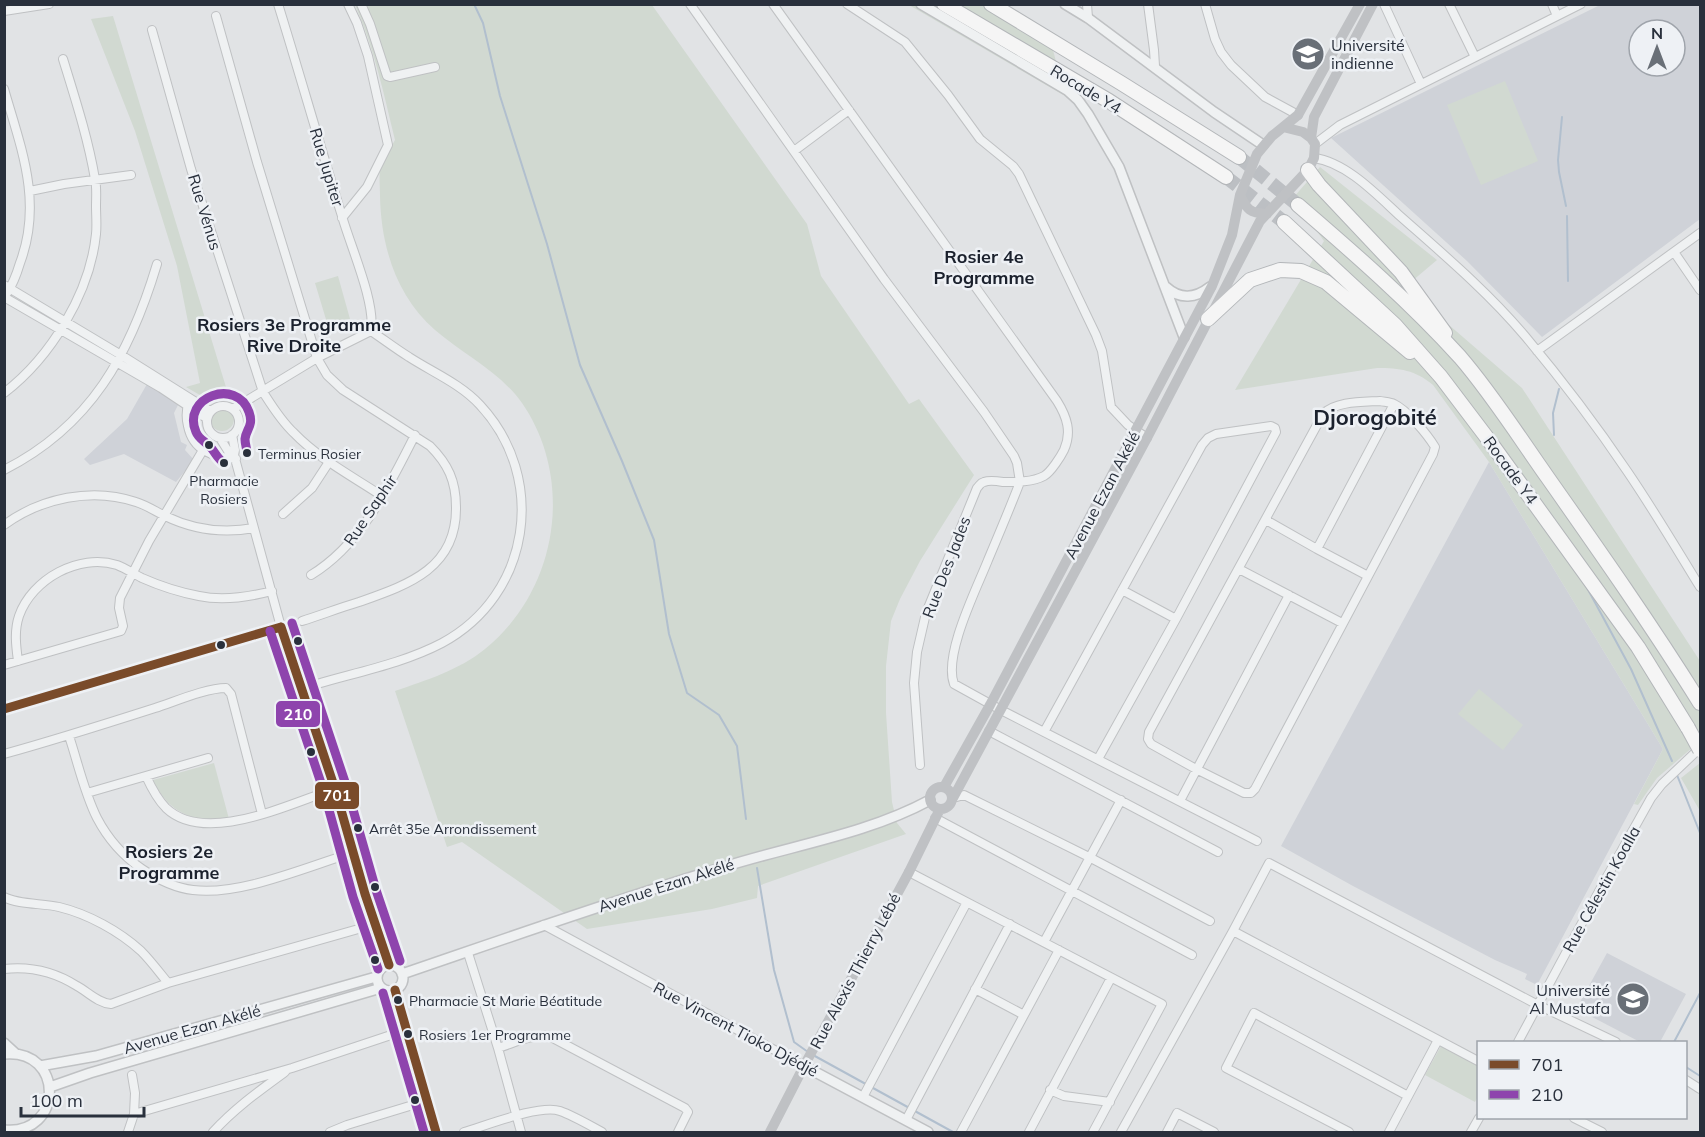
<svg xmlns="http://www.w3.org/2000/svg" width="1705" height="1137" viewBox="0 0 1705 1137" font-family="Mulish,sans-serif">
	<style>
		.built { fill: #cfd2d8; fill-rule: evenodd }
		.green { fill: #d1d9d1 }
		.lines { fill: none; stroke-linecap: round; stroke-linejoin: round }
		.stream { stroke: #b1bfce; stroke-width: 2 }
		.trunk-tunnel { stroke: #bcbfc3; stroke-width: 14; stroke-dasharray: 14 7; stroke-linecap: butt }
		.minor-casing { stroke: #bfc1c3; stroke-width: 10 }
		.tertiary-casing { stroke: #bfc1c3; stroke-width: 12 }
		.trunk-casing { stroke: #b3b6b9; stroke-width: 16 }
		.minor { stroke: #eff1f2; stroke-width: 8 }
		.tertiary { stroke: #eff1f2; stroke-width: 9 }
		.secondary { stroke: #bfc1c4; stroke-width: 10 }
		.trunk { stroke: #f5f5f5; stroke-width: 14 }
		.trunk-bridge-casing { stroke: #b3b6b9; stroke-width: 16; stroke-linecap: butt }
		.trunk-bridge { stroke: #f5f5f5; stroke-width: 14 }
		.bus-1-casing { stroke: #eef1f5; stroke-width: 14 }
		.bus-2-casing { stroke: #eef1f5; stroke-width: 14 }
		.bus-1 { stroke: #7a4b2a; stroke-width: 9 }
		.bus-2 { stroke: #8e44ad; stroke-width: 9 }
		.bus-dot { fill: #29303c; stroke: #eef1f5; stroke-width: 2 }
		.labels { text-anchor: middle; stroke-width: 5; stroke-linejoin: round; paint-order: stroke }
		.bus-label { font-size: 14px; fill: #29303c; stroke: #eef1f5; text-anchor: start }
		.poi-label { font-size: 16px; fill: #29303c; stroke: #eef1f5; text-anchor: start }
		.street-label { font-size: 16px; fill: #29303c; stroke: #eef1f5 }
		.neighbourhood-label { font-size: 18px; font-weight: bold; fill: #1b212d; stroke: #eef1f5 }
		.district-label { font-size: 22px; font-weight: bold; fill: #1b212d; stroke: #eef1f5 }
		.line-badge { stroke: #eef1f5; stroke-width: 2 }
		.badge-label { font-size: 16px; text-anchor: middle; font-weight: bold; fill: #fff }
	</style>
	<rect width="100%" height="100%" fill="#e1e3e5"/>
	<path class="built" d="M1600,5H1700V219L1542,337L1467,261L1331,138ZM1639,30H1675V66H1639Z
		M147,384L179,403L174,413L181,442L187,445L185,450L194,460L176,482L124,454L90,465L84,459L127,419Z
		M1489,462L1663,749L1537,985L1525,979L1527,974L1495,960L1353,886L1281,846Z
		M1607,953L1686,994L1660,1042H1640L1575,1008L1579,1004Z"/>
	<path class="green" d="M355,5H652L807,224L821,276L909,404L919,399L974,475L920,561L900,599L891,621L886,666V713L892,802L897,823L906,834L758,886L757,898L712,909L587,929L462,842L447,847L395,691C427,680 459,670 485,649C558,590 575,480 522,403C499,371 464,355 435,330C396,296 381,246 380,196C380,187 379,177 380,168C382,159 390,149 395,140C384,95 374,47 355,5Z
		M909,5H984L1053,50L1065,96Z
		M113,16L229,397L215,395L205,398L186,387L200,383L177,266L135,131L91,19Z
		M1505,81L1538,161L1481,185L1447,105Z
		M1320,167L1437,260L1405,287L1522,388L1700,661V741L1657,778L1638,805L1634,804L1663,749L1489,462L1433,385C1415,370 1400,368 1377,368L1235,390L1324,241L1293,198Z
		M338,276L350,319L328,326L315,283Z
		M210 419a12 12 0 1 1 24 0a12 12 0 1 1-24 0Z
		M1479,689L1523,725L1503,750L1458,714Z
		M214,763L229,819C195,824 168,813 153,780Z
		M1700,763V811L1681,778Z
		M1441,1046L1478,1066V1096L1475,1102L1425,1075Z"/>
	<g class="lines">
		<path class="stream" d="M474,4L483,23L500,96L547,244L580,365L622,461L654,540L669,634L687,693L719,715L737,746L746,819
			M1562,117L1558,160L1559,172L1566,206
			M1567,216L1568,281
			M1554,435L1553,413L1559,389
			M1585,584L1631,669L1672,761
			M1677,775L1700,833
			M757,868L774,970L794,1042L808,1052
			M1674,1042L1700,993
			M813,1055L953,1132
			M1686,1067L1700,1076"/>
		<path class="trunk-tunnel" d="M1239,157L1298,205
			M1226,177L1284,222"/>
		<g class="minor-casing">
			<path id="minor" d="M278,4C300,75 320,146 342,216C350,245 376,303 371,331
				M361,4L370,24L387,76L390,77L435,67
				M690,4L884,279L984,412L1014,456L1017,463L1020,482C1010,508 999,534 988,560C977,588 943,655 954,684L1001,710L1257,841
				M773,4L1057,401C1067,417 1072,432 1064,450C1061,456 1051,472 1044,476C1033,482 1016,482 1003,482C997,481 989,480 984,482C980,483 980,485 977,488L926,613L917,652L914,683L920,765
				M847,4L905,42L948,95L980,139L1013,166L1019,174L1096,335L1102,351L1111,407L1128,425L1147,438
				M1087,4L1088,18
				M1148,4L1154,50L1155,66
				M1205,4L1215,39L1221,52L1231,65L1265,97L1298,115
				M1384,4L1421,84
				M1449,4L1475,57
				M1552,4L1557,16
				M4,11L49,4
				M216,16L257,162L317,358L327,375L343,390L430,446C448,464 456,481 456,507C457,569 407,585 359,602C339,608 321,615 302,621
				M152,30L191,169L263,392C272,406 281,421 294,433C319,459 352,476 382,496
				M4,89C21,148 43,202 20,263C17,273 13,284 7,293
				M1315,144L1340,125L1581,4
				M794,151L849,110
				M1314,158C1346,162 1377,195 1400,216C1443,254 1488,292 1525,336C1561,379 1596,425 1627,471C1653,509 1676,548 1700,587
				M30,191L64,184L131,175
				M342,218L367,187L388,145L368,56L357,23L348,4
				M1674,252L1700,290
				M4,285L121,355L210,411
				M4,297L161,388L206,418
				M1537,351L1700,233
				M4,393C51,357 90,293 96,234C97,225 96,215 96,206C96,197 97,188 95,179C88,138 75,98 63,59
				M1380,401C1384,402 1390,402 1394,404C1407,410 1427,434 1435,447L1433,454L1255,789L1251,793H1244L1196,769L1151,744L1148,739L1149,732L1323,414C1336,401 1362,402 1380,401Z
				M189,402C186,410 186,418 188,426C193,451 213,457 236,459
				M207 422a16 16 0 1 1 32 0a16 16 0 1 1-32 0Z
				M233,409L317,358L371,331
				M232,435L235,450L234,455L281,627L309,708L335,789L365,894L389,965
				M220,438L228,451L234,455
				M4,470C91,426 130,354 157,264
				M283,514L312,488L329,462
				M1266,520L1317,549L1368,576
				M4,525C41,498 92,487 136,502C146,505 155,511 165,516C194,530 222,534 254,528
				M1317,549L1394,404
				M1239,569L1342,623
				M311,575C362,544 389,486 415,435
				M1122,590L1176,619
				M18,661C16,646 14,631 19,616C32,579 79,553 117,565C125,568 134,574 142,578C160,586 178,592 199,596C222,601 249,597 272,591
				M4,665L121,631L123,626L119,608L120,598L149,541L203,450
				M317,684C358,672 404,663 442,643C531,595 548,478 480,405C461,384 432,372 409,357C396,349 383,339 371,331
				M4,709L281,627
				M989,731L1218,852
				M1044,732L1202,445L1208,438L1216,434L1271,426L1275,428L1276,432L1176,619L1098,759
				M69,736C78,763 84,792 97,818C108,839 123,856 142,869C157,879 175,888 193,890C240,896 306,867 352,853
				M4,754C55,740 105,724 155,708C174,702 206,688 226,688L231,694L262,814
				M146,776C151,787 157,799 166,808C206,846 290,803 335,789
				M87,793L208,758
				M953,798L964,795L1089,857L1210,921
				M1180,801L1289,595
				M935,818L1192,955
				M909,872L1162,1004L1093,1132
				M4,897C19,905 43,903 59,907C88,914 119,931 141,951C151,961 159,972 168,983
				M544,925L804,1066
				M1233,931L1478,1061
				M1044,942L1121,800
				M468,953L498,1048L521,1132
				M4,969C30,966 55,972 77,986C88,992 98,1003 111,1004L168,983L376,924
				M975,989L1024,1015
				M1518,1042L1604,882L1651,798L1662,784L1700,748
				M498,1048C514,1043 532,1034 549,1036L685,1108L688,1112L678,1132
				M132,1075L135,1093L134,1114
				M1686,1080L1700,1089
				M1050,1090L1064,1096L1110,1102
				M863,1097L966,904
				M1574,1118L1602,1132
				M906,1120L1010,924
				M128,1132L134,1114L292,1068L406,1030
				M213,1132C235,1108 259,1091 285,1072
				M330,1132L347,1125L426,1101
				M464,1132C485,1126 540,1104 560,1111C574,1116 589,1125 602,1132
				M961,1132L1059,950
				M1029,1132L1111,978
				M1121,1132L1233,931L1269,863L1538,1005L1616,1042
				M1167,1132L1177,1113L1214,1132
				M1349,1132L1226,1068L1254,1013L1408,1096
				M1389,1132L1438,1040
				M1471,1132L1479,1118"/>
		</g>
		<g class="tertiary-casing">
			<path id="tertiary" d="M921,4L1067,90L1078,100L1088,114L1119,167L1184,337
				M1065,4L1088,18L1214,112L1263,145
				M1166,287C1180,300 1196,298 1210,287
				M377 978a13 13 0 1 1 26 0a13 13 0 1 1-26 0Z
				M402,974C510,937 618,899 727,866C794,845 867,834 930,800
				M395,990L436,1132
				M4,1043L16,1054
				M4,1054C65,1048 64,1136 4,1130
				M40,1066L96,1056L376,977
				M804,1066L928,1132
				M50,1087L90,1073L381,988"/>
		</g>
		<g class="trunk-casing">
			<path id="trunk" d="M944,4L1109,101L1226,177
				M991,4L1121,83L1239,157
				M1308,170L1319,185L1401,272L1445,333
				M1298,205C1354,253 1410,302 1460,357C1492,394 1519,437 1548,478C1600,552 1652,626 1700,703
				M1284,222L1395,325L1441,377L1488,439L1638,647L1688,728
				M1208,319L1250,280L1280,270L1301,271L1326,282L1410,352"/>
		</g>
		<use href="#minor" class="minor"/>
		<use href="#tertiary" class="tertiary"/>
		<path class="secondary" d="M1311,138L1314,117L1373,4
			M1240,195C1247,210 1250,213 1267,214
			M930 798a11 11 0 1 1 22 0a11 11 0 1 1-22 0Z
			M944,787L990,705L1212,286L1232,235L1240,195L1257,154L1272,136L1298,115L1360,4
			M953,798L1147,438L1260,221L1308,170L1314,158L1315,144L1311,138L1303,132L1283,127
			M770,1132L804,1066L909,872L940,809"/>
		<use href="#trunk" class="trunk"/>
		<g class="trunk-bridge-casing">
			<path id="trunk-bridge" d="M1688,728L1700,750"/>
		</g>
		<use href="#trunk-bridge" class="trunk-bridge"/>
		<g class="bus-1-casing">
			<path id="bus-1" d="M281,627L335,789L365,894L389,965
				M4,709L281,627
				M395,990L436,1132"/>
		</g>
		<g class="bus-2-casing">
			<path id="bus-2" d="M224,463C218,459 216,454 212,449C207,442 199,440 196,432C181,397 237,377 249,412C254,426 246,429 245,439C245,444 247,449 247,453
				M292,623L346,785L376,890L400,961
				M270,631L324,792L353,897L378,969
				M383,993L424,1132"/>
		</g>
		<use href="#bus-1" class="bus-1"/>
		<use href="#bus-2" class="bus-2"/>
	</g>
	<defs>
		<g id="university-disc" transform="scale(1.725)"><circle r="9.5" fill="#696f77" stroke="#eef1f5"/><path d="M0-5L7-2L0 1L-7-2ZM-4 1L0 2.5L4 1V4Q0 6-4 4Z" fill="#fff"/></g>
	</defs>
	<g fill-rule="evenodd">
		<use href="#university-disc" x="1308" y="54"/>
		<use href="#university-disc" x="1633" y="999"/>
	</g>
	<g class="bus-dot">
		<circle cx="209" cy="445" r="5"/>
		<circle cx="247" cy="453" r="5"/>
		<circle cx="224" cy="463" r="5"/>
		<circle cx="298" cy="641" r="5"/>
		<circle cx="221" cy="645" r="5"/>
		<circle cx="311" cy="752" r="5"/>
		<circle cx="358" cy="828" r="5"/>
		<circle cx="375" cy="887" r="5"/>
		<circle cx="375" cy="960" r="5"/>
		<circle cx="398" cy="1000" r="5"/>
		<circle cx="408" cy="1034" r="5"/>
		<circle cx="415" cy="1100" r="5"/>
	</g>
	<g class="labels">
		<g class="bus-label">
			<text x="258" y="459">Terminus Rosier</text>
			<text x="224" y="486" text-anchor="middle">Pharmacie<tspan x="224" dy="18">Rosiers</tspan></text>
			<text x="369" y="834">Arrêt 35e Arrondissement</text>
			<text x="409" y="1006">Pharmacie St Marie Béatitude</text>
			<text x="419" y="1040">Rosiers 1er Programme</text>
		</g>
		<g class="poi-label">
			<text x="1331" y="51">Université<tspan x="1331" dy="18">indienne</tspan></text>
			<text x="1610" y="996" text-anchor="end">Université<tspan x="1610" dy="18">Al Mustafa</tspan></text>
		</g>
		<g class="street-label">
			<text transform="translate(1086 89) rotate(31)" y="6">Rocade Y4</text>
			<text transform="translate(327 167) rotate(73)" y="6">Rue Jupiter</text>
			<text transform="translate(205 212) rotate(73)" y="6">Rue Vénus</text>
			<text transform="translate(1511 470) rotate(54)" y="6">Rocade Y4</text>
			<text transform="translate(1102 495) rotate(-62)" y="6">Avenue Ezan Akélé</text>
			<text transform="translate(370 510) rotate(-56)" y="6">Rue Saphir</text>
			<text transform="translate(946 567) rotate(-69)" y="6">Rue Des Jades</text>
			<text transform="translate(666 885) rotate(-18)" y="6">Avenue Ezan Akélé</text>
			<text transform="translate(1601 889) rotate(-61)" y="6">Rue Célestin Koalla</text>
			<text transform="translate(855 971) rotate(-62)" y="6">Rue Alexis Thierry Lébé</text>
			<text transform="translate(192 1029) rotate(-16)" y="6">Avenue Ezan Akélé</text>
			<text transform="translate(736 1029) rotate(28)" y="6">Rue Vincent Tioko Djédjé</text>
		</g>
		<g class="neighbourhood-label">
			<text x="984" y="263">Rosier 4e<tspan x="984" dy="21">Programme</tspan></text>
			<text x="294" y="331">Rosiers 3e Programme<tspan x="294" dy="21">Rive Droite</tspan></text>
			<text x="169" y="858">Rosiers 2e<tspan x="169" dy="21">Programme</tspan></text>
		</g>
		<g class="district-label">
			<text x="1375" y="425">Djorogobité</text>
		</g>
	</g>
	<g class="line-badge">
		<rect x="275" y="700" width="46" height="28" rx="6" fill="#8e44ad"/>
		<rect x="314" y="781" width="46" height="29" rx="6" fill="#7a4b2a"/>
	</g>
	<g class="badge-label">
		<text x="298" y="720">210</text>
		<text x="337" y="801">701</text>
	</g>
	<rect width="1705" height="1137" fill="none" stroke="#29303c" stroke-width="12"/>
	<rect x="1477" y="1041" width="210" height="78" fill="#eef1f5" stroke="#9fa4ab" stroke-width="1.5"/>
	<rect x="1489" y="1060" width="30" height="9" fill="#7a4b2a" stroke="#9fa4ab" stroke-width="1.5"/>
	<text x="1531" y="1071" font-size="18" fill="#29303c">701</text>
	<rect x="1489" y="1090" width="30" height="9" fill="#8e44ad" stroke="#9fa4ab" stroke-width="1.5"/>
	<text x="1531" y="1101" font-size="18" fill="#29303c">210</text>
	<g transform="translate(1657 48)"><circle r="28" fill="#eef1f5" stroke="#9fa4ab" stroke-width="1.5"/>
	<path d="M0-4.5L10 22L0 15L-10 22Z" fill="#696f77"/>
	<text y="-9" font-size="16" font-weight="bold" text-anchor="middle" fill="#29303c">N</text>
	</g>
	<path d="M21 1107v9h123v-9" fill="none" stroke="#29303c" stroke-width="3"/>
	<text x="30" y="1107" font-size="18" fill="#29303c" stroke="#eef1f5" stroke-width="4.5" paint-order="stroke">100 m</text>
</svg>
